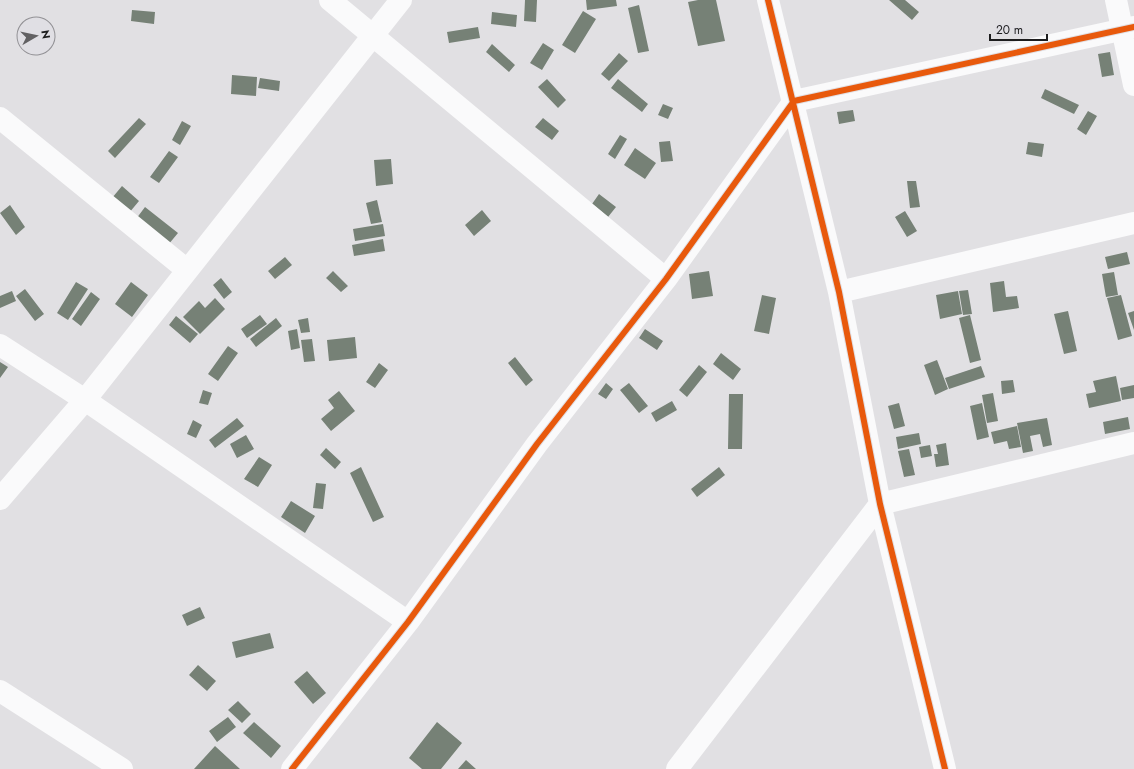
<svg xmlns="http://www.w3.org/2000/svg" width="1134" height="769" viewBox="0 0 1134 769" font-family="Jost,sans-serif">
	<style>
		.building { fill: #768176 }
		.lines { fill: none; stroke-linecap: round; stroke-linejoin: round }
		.minor { stroke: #fafafb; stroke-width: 22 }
		.cycleway-casing { stroke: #e0dfe4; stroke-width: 8 }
		.cycleway { stroke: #e8590c; stroke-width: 6 }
	</style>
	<rect width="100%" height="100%" fill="#e1e0e3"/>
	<path class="building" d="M525,0H537L536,22L524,21Z
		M586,0H616L617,6L587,10Z
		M698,0H716L725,41L698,46L688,2Z
		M889,0H905L919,12L912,20Z
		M639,5L649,51L638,53L628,8Z
		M132,10L155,12L154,24L131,21Z
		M583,11L596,19L575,53L562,45Z
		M492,12L517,15L516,27L491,24Z
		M478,27L480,38L449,43L447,32Z
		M543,43L554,50L542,70L530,63Z
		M492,44L515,65L509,72L486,52Z
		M1110,52L1114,75L1102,77L1098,54Z
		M619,53L628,61L609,81L601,74Z
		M232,75L257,77L256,96L231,94Z
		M260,78L280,81L279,91L258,88Z
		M547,79L566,100L558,108L538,87Z
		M618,79L648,104L642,112L611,88Z
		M1045,89L1079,105L1074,114L1041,98Z
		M663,104L673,108L668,119L658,115Z
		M853,110L855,121L839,124L837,112Z
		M1088,111L1097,116L1086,135L1077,129Z
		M139,118L146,124L115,158L108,151Z
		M543,118L559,131L552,140L535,127Z
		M182,121L191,126L180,145L172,140Z
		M620,135L627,139L615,159L608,154Z
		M670,141L673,161L661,162L659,142Z
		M1028,142L1044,144L1042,157L1026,154Z
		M635,148L656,163L645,179L624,165Z
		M169,151L178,157L159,183L150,177Z
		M391,159L393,184L376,186L374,160Z
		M907,181H916L920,207L910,208Z
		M122,186L139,201L129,213L112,198Z
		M599,194L616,207L608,217L592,204Z
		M377,200L382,222L371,224L366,203Z
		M10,205L25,227L16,235L0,213Z
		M145,207L178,233L168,245L136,219Z
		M482,210L491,221L474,236L465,225Z
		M905,211L917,231L907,237L895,217Z
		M383,224L385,236L355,241L353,229Z
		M383,239L385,251L354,256L352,245Z
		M1127,252L1130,264L1108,269L1105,257Z
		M285,257L292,265L275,279L268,271Z
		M333,271L348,286L341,292L326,278Z
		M709,271L713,296L692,299L689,274Z
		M1114,272L1118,295L1106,297L1102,274Z
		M221,278L232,292L224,299L213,285Z
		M1004,281L1006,297L1017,296L1019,308L993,312L990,283Z
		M76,282L88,289L68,320L57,313Z
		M131,282L148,295L132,317L115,304Z
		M25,289L44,314L35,321L16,296Z
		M968,290L972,314L963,315L959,291Z
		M12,291L16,301L0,308V296Z
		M958,291L962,314L940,319L936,295Z
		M91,292L100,299L81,326L72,319Z
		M762,295L776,298L769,334L754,331Z
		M1121,295L1132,336L1118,340L1107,298Z
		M215,298L225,309L200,334L183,317L199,301L205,308Z
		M1068,311L1077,351L1064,354L1054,314Z
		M1134,311V330L1128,313Z
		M260,315L267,324L247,338L241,329Z
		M970,315L981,360L970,363L959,318Z
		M176,316L198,334L190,343L169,325Z
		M276,318L282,326L256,347L250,339Z
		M308,318L310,332L301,333L298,320Z
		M297,329L300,348L291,350L288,331Z
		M645,329L663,341L657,350L639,338Z
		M355,337L357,358L329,361L327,340Z
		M312,339L315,361L304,362L301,340Z
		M228,346L238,353L218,381L208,374Z
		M721,353L741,369L733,380L713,364Z
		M515,357L533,380L526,386L508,363Z
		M937,360L948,389L935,395L924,365Z
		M0,362L8,367L0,378Z
		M379,363L388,370L375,388L366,382Z
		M699,365L707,372L687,397L679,390Z
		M981,366L985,377L949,389L945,378Z
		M1116,376L1121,401L1089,408L1086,394L1096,392L1093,381Z
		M1013,380L1015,392L1002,394L1001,381Z
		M606,383L613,389L606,399L598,394Z
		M629,383L648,406L639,413L620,390Z
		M1134,385V398L1122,400L1120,388Z
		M203,390L212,393L208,405L199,403Z
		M339,391L355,411L331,431L321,419L334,408L328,400Z
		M993,393L998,421L987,423L982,395Z
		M729,394H743L742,449H728Z
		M672,401L677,410L656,422L651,413Z
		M899,403L905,426L894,429L888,406Z
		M982,403L989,437L977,440L970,406Z
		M1128,417L1130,429L1105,434L1103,422Z
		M237,418L244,426L215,448L209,440Z
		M1047,418L1052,445L1043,447L1040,434L1030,436L1033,451L1023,453L1017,423Z
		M193,420L202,425L196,438L187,434Z
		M1017,426L1021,447L1009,449L1007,441L994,444L991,432Z
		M919,433L921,444L898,449L896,437Z
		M246,435L254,449L237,458L230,444Z
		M946,443L949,465L936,467L934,454H938L936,445Z
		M930,445L932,456L921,458L919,447Z
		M326,448L341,462L335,469L320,455Z
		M909,449L915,475L904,477L898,451Z
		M259,457L272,465L258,487L244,479Z
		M361,467L384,517L373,522L350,473Z
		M719,467L725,475L697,497L691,489Z
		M316,483L326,484L323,509L313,508Z
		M291,501L315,516L305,533L281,517Z
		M200,607L205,618L187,626L182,615Z
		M270,633L274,648L236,658L232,642Z
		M198,665L216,681L207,691L189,675Z
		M307,671L326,693L313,704L294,682Z
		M238,701L251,714L242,723L228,710Z
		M228,717L236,727L217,742L209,731Z
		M254,722L281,746L271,758L243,733Z
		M437,722L462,743L441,769H422L409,758Z
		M215,746L240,769H194Z
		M466,760L476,769H458Z"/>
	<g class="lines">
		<path class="minor" d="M330,0L666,279
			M768,0L839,292L880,504L945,769
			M1116,0L1134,85
			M0,118L187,270
			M839,292L1134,223
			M0,345L85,400L408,622
			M0,499L85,400L401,0
			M0,691L122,769
			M292,769L408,622L537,444L666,279L794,101L1134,27
			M677,769L880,504L1134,443"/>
		<g class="cycleway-casing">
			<path id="cycleway" d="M768,0L839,292L880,504L945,769
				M292,769L408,622L537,444L666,279L794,101L1134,27"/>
		</g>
		<use href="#cycleway" class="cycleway"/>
	</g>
	<g transform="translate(36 36) rotate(81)"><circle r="19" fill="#e0dfe4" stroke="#929195"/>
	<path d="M0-3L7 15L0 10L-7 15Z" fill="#626163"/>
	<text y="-6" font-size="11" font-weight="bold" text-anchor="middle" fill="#1d1d1e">N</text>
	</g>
	<path d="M990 34v6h57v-6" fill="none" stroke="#1d1d1e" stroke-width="2"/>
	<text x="996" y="34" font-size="12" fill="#1d1d1e" stroke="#e0dfe4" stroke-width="3" paint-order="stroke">20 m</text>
</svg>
